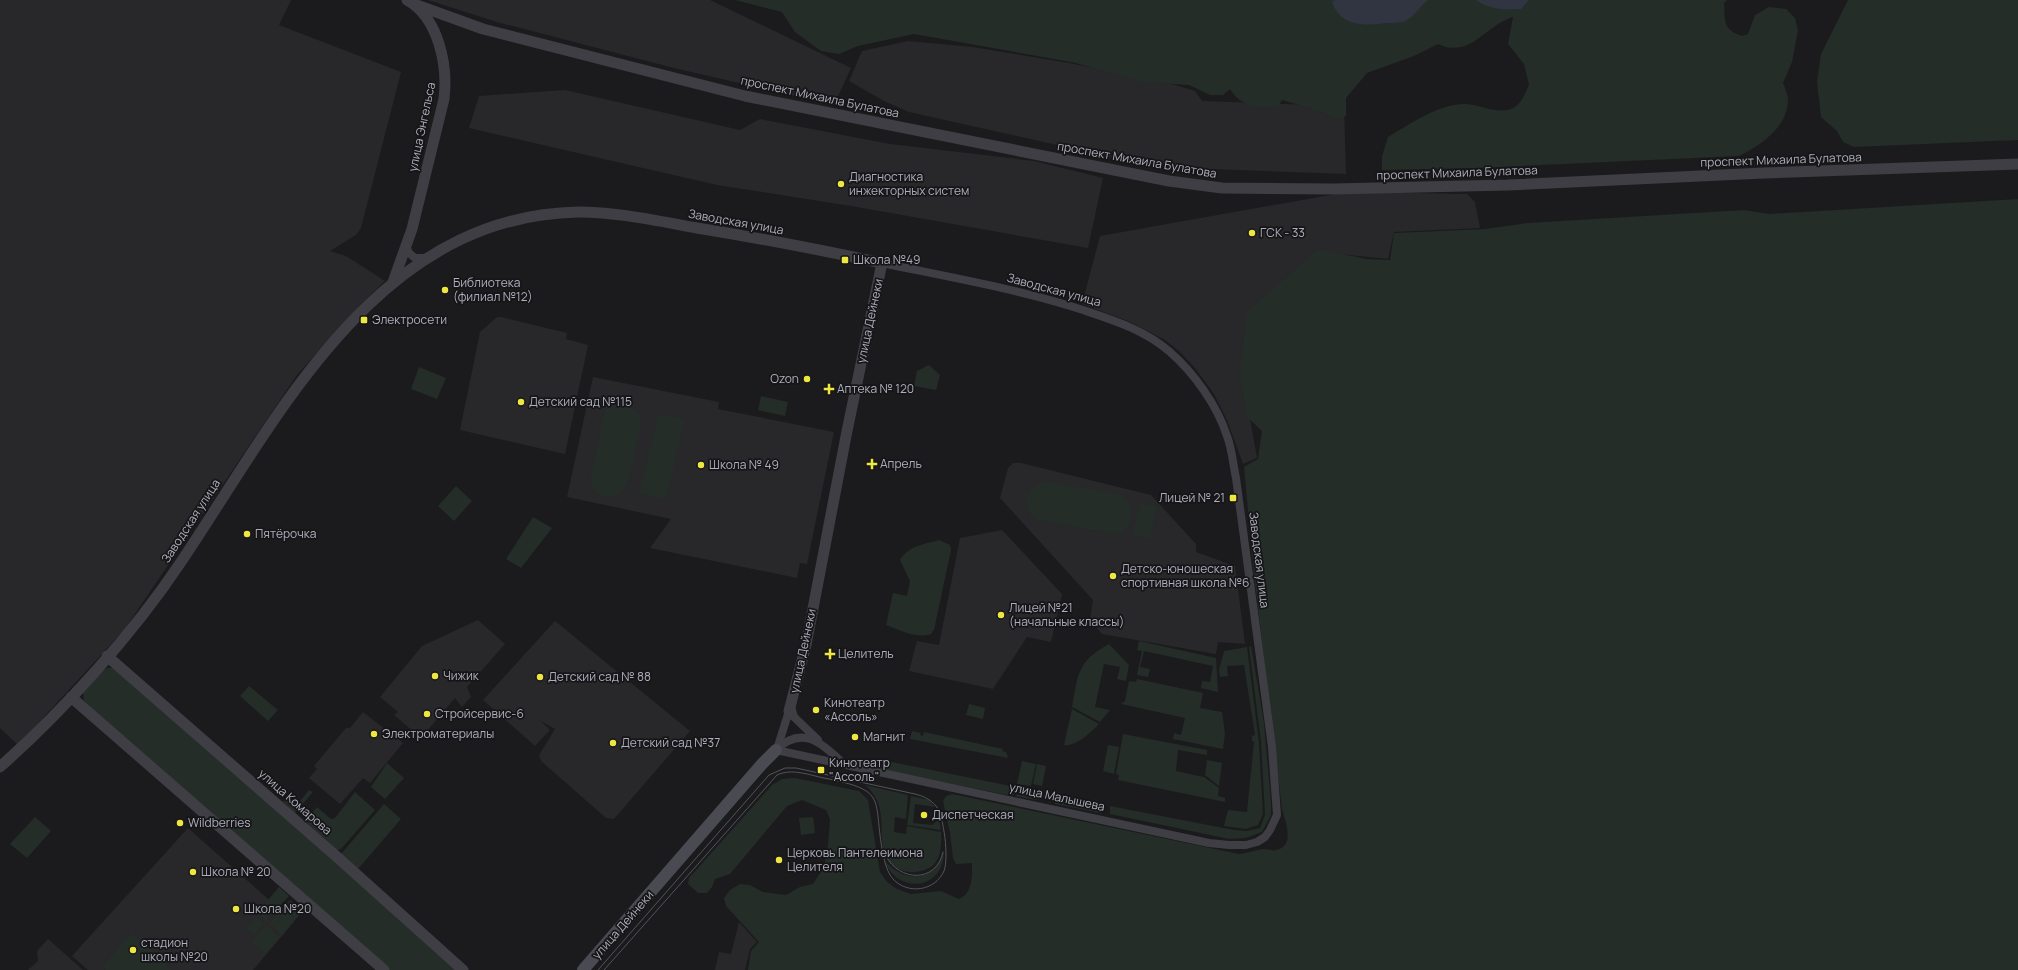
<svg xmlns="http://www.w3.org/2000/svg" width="2018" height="970" viewBox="0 0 2018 970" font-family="Manrope,sans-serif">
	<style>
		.built { fill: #28272a }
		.green { fill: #242d28 }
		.water { fill: #303541 }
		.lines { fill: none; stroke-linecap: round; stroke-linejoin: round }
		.minor { stroke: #3f3e44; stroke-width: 8 }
		.tertiary { stroke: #3f3e44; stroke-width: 11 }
		.secondary { stroke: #4a4a52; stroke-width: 12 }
		.tram { stroke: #53535b; stroke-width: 1 }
		.poi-dot { fill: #efe741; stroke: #161618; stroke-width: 1.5 }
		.labels { text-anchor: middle; stroke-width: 3.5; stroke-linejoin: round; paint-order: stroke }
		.street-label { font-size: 12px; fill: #aeaebc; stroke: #161618 }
		.poi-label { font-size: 12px; fill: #aeaebc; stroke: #161618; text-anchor: start }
	</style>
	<rect width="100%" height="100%" fill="#1b1b1d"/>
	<path class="built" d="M0,0H291L279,25L401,72L361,228L356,235L330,251L346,256L385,281L359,306L297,375L124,630L18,745L0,728Z
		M428,0H710L851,68L834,105L674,68L497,22Z
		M908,41L973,47L1069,63L1165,82L1195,91L1202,101L1344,106L1346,174L1156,167L909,112L884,101L849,81L862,51Z
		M565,90L740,130L760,119L890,144L1034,161L1103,178L1088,248L851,206L717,185L469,128L479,96Z
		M1347,192L1467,194L1475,202L1480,228L1394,232L1388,259L1319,252L1244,385L1257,458L1243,464L1227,420L1214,394L1195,368L1179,351L1165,340L1128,321L1082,304L1100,236Z
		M497,317H501L567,333L566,339L588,345L565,454L460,430L480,332Z
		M593,377L719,402L718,409L834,432L807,564L800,563L797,578L650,548L671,519L567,497Z
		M1013,463H1021L1151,495L1196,544V552L1235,566L1245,644L1218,642L1216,654L1102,634L1090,619L1093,600L1000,498L1008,468Z
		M1002,530L1062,594L1051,642L1027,637L993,689L909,671L917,641L939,645L960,538Z
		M478,620L505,644L467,687L471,697L462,707L455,698L421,738L394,715L398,712L380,697L422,646Z
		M555,621L690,731L614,819L606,818L541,761L539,755L555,729L541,721L550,730L535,746L483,700Z
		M363,712L403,743L370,783L363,778L340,804L309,778L317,769L314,766L346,728H350Z
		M188,828L294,922L253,970H88L72,956Z
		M739,922L757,942L750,949L745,970H715L719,952L731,954Z
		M48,939L83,970H28L38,961L37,951Z"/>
	<path class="green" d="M735,0H1727L1724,3C1725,21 1723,30 1742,36L1748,34L1755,15L1769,7L1786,9L1795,18L1798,30L1792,62L1783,83C1785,88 1788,95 1788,100C1788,127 1760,146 1739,156L1476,168L1382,170V156L1388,137C1410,124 1440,103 1466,104C1481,105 1496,114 1511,109C1521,106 1525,93 1529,85L1524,64L1508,44L1513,17C1484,26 1471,59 1438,44L1414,56L1367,73L1346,98V116L1339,119L1310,108L1282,100L1278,107C1258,109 1241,107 1230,89L1223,95H1210L1189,85L1142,82L1076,63L914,34L858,46L839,54L821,51L795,32L782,12Z
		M1848,0H2018V140L1854,147L1843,142L1837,131L1821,117L1817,82L1821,54Z
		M2018,199V970H748L751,951L759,942L726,906L724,898L730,890L740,884L750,885L763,892L786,895L800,887L813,884L824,867L828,846L830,819L826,810L802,800L787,806L730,874L715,879L712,887L707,893H698L688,884L689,878L772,785L782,779L795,778L859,791L868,800L880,872L887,882L897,889L911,894L941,891L959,899C973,893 972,877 972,863L956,864L953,858L950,833L943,801L946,796L952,794L1239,854C1247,853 1256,850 1264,849C1268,849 1272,851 1276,850C1296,846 1285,821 1282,809L1254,574L1244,467L1258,459L1262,431L1247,417L1240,376L1246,314L1257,303L1316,251L1322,250L1367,259L1390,260L1394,233L1485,229L1528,223L1744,210L1769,214Z
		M929,365L940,375L936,390L914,386L917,371Z
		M419,367L446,378L437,399L411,389Z
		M761,396L788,402L785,416L758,410Z
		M624,404L639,413L641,423C638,437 631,482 623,491C610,504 591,496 590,479L605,410L613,405Z
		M659,414L685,419L666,499L639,493Z
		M1044,481L1120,494C1136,504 1136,529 1116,534L1039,520L1031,516L1025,502L1031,488Z
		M456,486L472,501L454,521L438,506Z
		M1140,503L1157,506L1150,539L1133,536Z
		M533,517L552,528L521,568L506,559Z
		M939,540L950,545L951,550L934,630L931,634C917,639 899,630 886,625L893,593L907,596L910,581L900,560C908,546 925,544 939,540Z
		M1139,641L1216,658L1218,692L1201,688L1202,681L1210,682L1213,666L1144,651L1140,667L1150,669L1148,677L1137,675L1142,651L1137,650Z
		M1109,644L1129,665L1126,681L1117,679L1120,667L1104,664L1095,707L1110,710L1100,722L1072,707C1078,675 1077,661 1109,644Z
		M1251,646L1264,723L1271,802V815L1262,832L1246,838L1229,839L1110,814V806L1234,830L1247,831L1260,828L1265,815L1261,742L1249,647Z
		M1247,647L1259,743L1263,814L1258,825L1246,829L1224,826L1228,810L1247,812L1254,741H1252V736L1255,735L1244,665L1227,666L1228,676L1220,677L1219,670L1224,651Z
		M108,668H115L458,970H388L84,701L83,692L100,671Z
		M1137,679L1203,693L1200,708L1222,712L1225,733L1223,749L1173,739L1174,733L1181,735L1185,718L1121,704L1125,701L1129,681L1136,682Z
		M249,686L278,710L268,721L240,696Z
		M969,704L985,708L983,719L966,715Z
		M1072,709L1099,724C1091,732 1076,747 1064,745Z
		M912,731L921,733L920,735L923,736L924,732L1003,749L1002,751L1006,752L1008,758L910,739Z
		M1123,734L1207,750V755L1178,750L1176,771L1204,777L1219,788L1218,796L1225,798V802L1118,780L1119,775L1116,774Z
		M1108,745L1119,747L1114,774L1103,771Z
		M882,760L1020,788L1012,796L880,769Z
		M1207,760L1222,763L1219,786L1205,775Z
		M1022,761L1036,764L1031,786L1017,784Z
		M387,763L404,778L385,799L371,787Z
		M1037,764L1046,766L1042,786L1033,784Z
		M865,785L908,795L906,819L895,817L894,832L906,834L907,826L941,832C942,853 940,869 916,872C909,873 898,870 893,866C870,846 895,810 865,785Z
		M1023,789L1041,793L1040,798L1036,800L1015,796Z
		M309,790L313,792L295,813L283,802L286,798L298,804Z
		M355,792L375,810L341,849L337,850L305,821L317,807L331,819L335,818Z
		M911,796L929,800L935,807L915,804L913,823L932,825L939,819L941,830L907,825Z
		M1054,796L1104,807L1101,813L1055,804Z
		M384,804L401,819L358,869L341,854Z
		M35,817L51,831L27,858L10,844Z
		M813,817L815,833L801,835L799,818Z
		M944,851C944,891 897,895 884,860C903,883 934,883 944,851Z
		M279,887L289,896L266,921L257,913Z
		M290,900L303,911L282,935L269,923Z
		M256,917L264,924L254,935L246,928Z
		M267,925L280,937L265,954L252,942Z
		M131,933L172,970H106L102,967Z"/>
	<path class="water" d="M1335,0H1428C1420,6 1415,16 1405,21C1400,23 1392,23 1387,23C1364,26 1341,27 1332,2Z
		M1476,0H1529L1521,9C1505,10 1490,10 1476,0Z"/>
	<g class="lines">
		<path class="minor" d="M406,246L409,253L415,258H427
			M791,706L794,717L818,740
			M777,749L789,711
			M776,750L1209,843L1229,845H1246L1257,842L1265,837L1270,830L1277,815L1272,747L1236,478C1233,464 1232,449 1227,436C1217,405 1194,373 1170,352C1145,330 1113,320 1083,310C1018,289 949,277 882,263
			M776,750C803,724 822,744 843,763"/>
		<path class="tertiary" d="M414,4L483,29L745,96L1169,181L1222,188L1334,189L1508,185L1764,173L2018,164
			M393,282L412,229L444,99C448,66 439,18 407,0
			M107,656L336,856L463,970
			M71,697L384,970
			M0,767C65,709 133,634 181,562C279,416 376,216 578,212C618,212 658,221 697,228C759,238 821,250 882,263L847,431L806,645L789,711"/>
		<path class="secondary" d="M583,970L762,764L776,750"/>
		<path class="tram" d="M886,856C899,882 937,883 943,852
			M598,970L769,775L785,768H796L915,794C923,796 930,799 936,806C944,816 949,858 944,871C935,891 908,895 893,879C887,872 885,863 883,854C872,798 890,791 824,778C809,775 792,768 777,775L604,970"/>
	</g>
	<g class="poi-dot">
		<circle cx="841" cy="184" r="4"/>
		<circle cx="1252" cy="233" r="4"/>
		<rect x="841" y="256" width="8" height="8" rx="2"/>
		<circle cx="445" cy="290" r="4"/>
		<rect x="360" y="316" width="8" height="8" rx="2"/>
		<circle cx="807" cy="379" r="4"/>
		<path d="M827 383h4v4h4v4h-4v4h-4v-4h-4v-4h4z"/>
		<circle cx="521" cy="402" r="4"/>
		<path d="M870 458h4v4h4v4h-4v4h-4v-4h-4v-4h4z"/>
		<circle cx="701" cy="465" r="4"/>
		<rect x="1229" y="494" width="8" height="8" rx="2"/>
		<circle cx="247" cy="534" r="4"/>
		<circle cx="1113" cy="576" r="4"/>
		<circle cx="1001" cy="615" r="4"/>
		<path d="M828 648h4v4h4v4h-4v4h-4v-4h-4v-4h4z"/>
		<circle cx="435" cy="676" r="4"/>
		<circle cx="540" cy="677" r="4"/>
		<circle cx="816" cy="710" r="4"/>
		<circle cx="427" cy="714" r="4"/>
		<circle cx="374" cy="734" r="4"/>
		<circle cx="855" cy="737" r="4"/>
		<circle cx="613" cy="743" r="4"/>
		<rect x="817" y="766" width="8" height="8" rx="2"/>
		<circle cx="924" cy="815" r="4"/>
		<circle cx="180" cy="823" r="4"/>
		<circle cx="779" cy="860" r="4"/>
		<circle cx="193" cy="872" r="4"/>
		<circle cx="236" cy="909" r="4"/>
		<circle cx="133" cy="950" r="4"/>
	</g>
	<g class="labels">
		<g class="street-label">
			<text transform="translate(820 97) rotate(12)" y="4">проспект Михаила Булатова</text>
			<text transform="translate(422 127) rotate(-78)" y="4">улица Энгельса</text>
			<text transform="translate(1137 160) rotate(10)" y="4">проспект Михаила Булатова</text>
			<text transform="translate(1781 160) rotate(-2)" y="4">проспект Михаила Булатова</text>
			<text transform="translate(1457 173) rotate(-2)" y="4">проспект Михаила Булатова</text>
			<text transform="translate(736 222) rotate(10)" y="4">Заводская улица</text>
			<text transform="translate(1054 290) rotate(15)" y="4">Заводская улица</text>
			<text transform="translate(870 321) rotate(-78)" y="4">улица Дейнеки</text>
			<text transform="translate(191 521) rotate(-57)" y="4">Заводская улица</text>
			<text transform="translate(1259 560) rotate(83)" y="4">Заводская улица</text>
			<text transform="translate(803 651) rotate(-78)" y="4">улица Дейнеки</text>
			<text transform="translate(1057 797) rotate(12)" y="4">улица Малышева</text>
			<text transform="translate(295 802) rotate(41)" y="4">улица Комарова</text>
			<text transform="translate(623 925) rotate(-49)" y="4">улица Дейнеки</text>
		</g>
		<g class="poi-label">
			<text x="849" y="181">Диагностика<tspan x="849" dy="14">инжекторных систем</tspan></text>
			<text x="1260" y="237">ГСК - 33</text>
			<text x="853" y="264">Школа №49</text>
			<text x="453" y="287">Библиотека<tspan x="453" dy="14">(филиал №12)</tspan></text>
			<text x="372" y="324">Электросети</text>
			<text x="799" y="383" text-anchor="end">Ozon</text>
			<text x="837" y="393">Аптека № 120</text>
			<text x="529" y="406">Детский сад №115</text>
			<text x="880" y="468">Апрель</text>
			<text x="709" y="469">Школа № 49</text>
			<text x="1225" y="502" text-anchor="end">Лицей № 21</text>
			<text x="255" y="538">Пятёрочка</text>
			<text x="1121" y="573">Детско-юношеская<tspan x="1121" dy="14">спортивная школа №6</tspan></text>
			<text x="1009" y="612">Лицей №21<tspan x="1009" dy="14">(начальные классы)</tspan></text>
			<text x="838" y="658">Целитель</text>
			<text x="443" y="680">Чижик</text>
			<text x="548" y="681">Детский сад № 88</text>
			<text x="824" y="707">Кинотеатр<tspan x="824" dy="14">«Ассоль»</tspan></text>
			<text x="435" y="718">Стройсервис-6</text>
			<text x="382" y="738">Электроматериалы</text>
			<text x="863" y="741">Магнит</text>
			<text x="621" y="747">Детский сад №37</text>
			<text x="829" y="767">Кинотеатр<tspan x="829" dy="14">"Ассоль"</tspan></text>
			<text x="932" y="819">Диспетческая</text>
			<text x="188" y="827">Wildberries</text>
			<text x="787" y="857">Церковь Пантелеимона<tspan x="787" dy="14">Целителя</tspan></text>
			<text x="201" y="876">Школа № 20</text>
			<text x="244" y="913">Школа №20</text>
			<text x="141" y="947">стадион<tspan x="141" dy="14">школы №20</tspan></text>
		</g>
	</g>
</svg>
